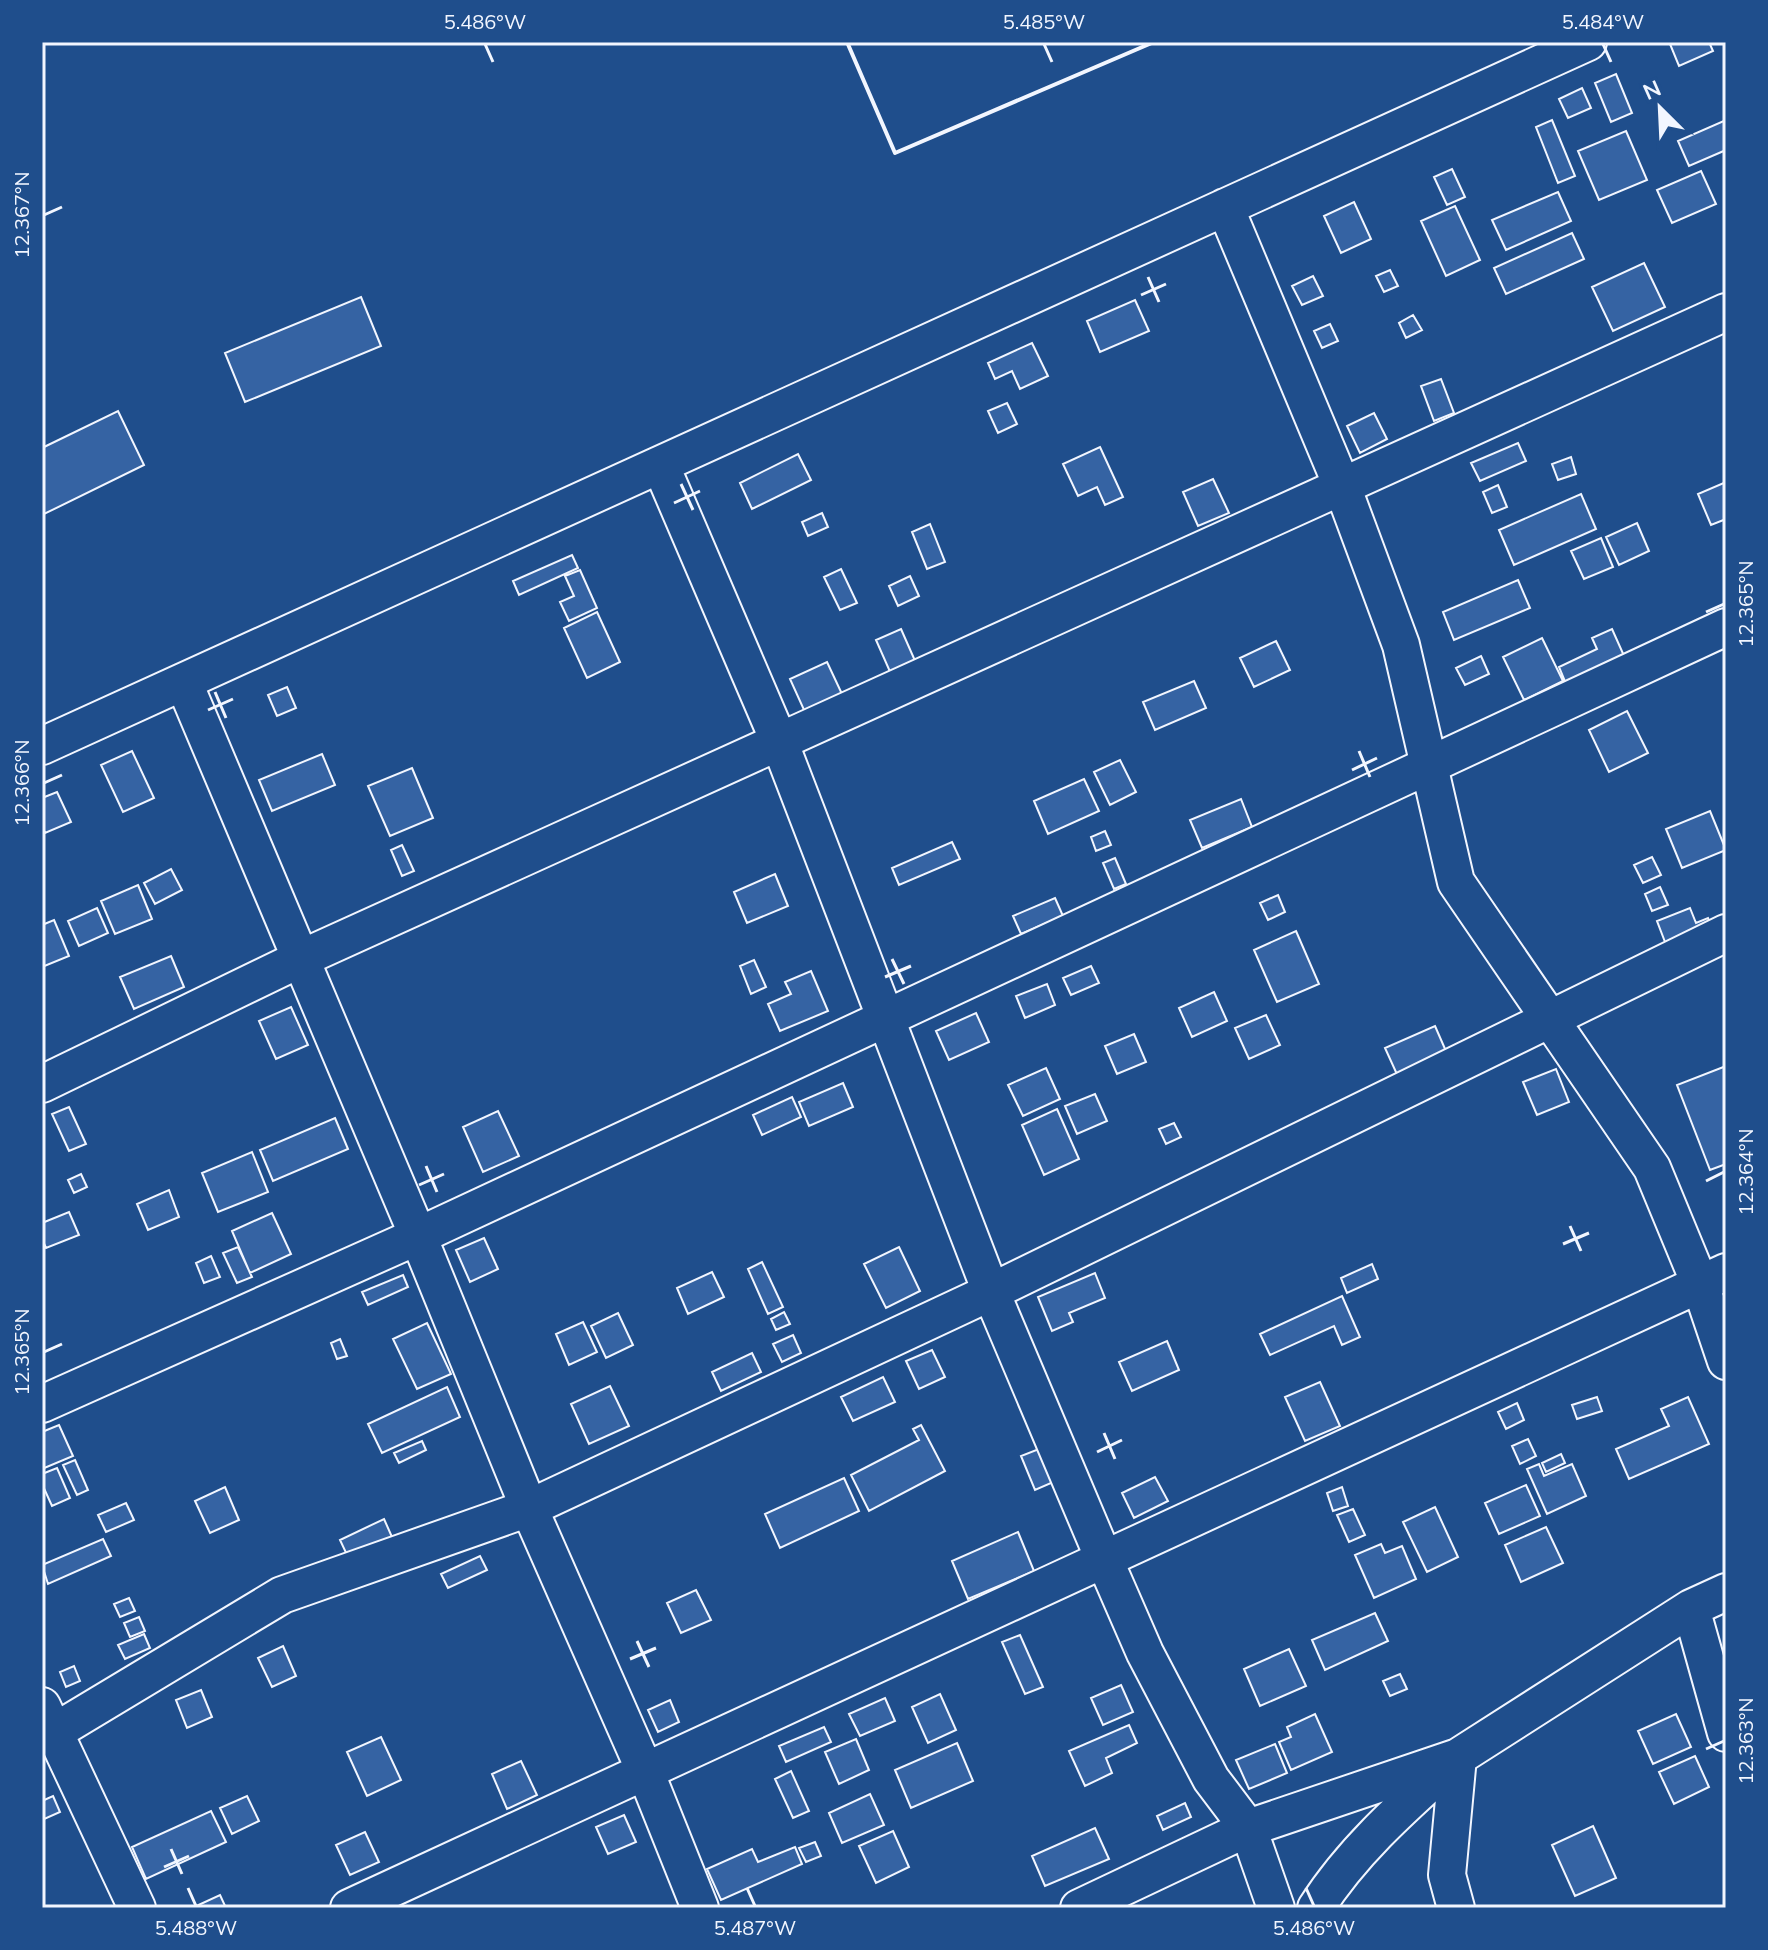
<svg xmlns="http://www.w3.org/2000/svg" width="1768" height="1950" viewBox="0 0 1768 1950" font-family="Mulish,sans-serif">
	<style>
		.building { fill: #3563a3; stroke: #f2f6ff; stroke-width: 2 }
		.lines { fill: none; stroke-linecap: round; stroke-linejoin: round }
		.minor-casing { stroke: #f2f6ff; stroke-width: 40 }
		.minor { stroke: #1f4e8c; stroke-width: 36 }
		.wall { stroke: #f2f6ff; stroke-width: 4 }
		.ticks { fill: none; stroke: #f2f6ff; stroke-width: 3 }
		.neatline { fill: none; stroke: #f2f6ff; stroke-width: 3 }
		.ticks-label { font-size: 20px; text-anchor: middle; fill: #f2f6ff }
	</style>
	<rect width="100%" height="100%" fill="#1f4e8c"/>
	<path class="building" d="M1675,42H1709L1713,51L1679,66L1670,44Z
		M1616,74L1632,113L1611,122L1595,83Z
		M1582,88L1591,108L1568,118L1559,99Z
		M1552,120L1575,176L1558,183L1536,127Z
		M1726,120V150L1689,166L1678,141Z
		M1626,131L1647,180L1599,200L1578,151Z
		M1452,169L1465,197L1447,205L1434,177Z
		M1701,171L1716,204L1672,223L1657,190Z
		M1558,192L1571,221L1506,250L1492,220Z
		M1354,202L1371,239L1341,253L1324,216Z
		M1455,206L1480,260L1446,276L1421,221Z
		M1572,233L1584,259L1506,294L1494,268Z
		M1644,263L1665,307L1613,331L1592,287Z
		M1390,270L1398,286L1384,292L1376,276Z
		M1313,276L1323,296L1302,305L1292,286Z
		M361,297L381,346L245,402L225,353Z
		M1135,300L1149,331L1100,352L1087,321Z
		M1413,315L1422,330L1406,338L1399,323Z
		M1330,324L1338,341L1322,348L1314,331Z
		M1032,343L1048,376L1020,389L1012,371L995,379L988,363Z
		M1441,379L1454,413L1434,421L1421,386Z
		M1007,403L1017,424L998,433L988,411Z
		M118,411L144,465L42,515V448Z
		M1374,413L1387,439L1360,453L1347,426Z
		M1518,443L1526,461L1480,481L1471,463Z
		M1100,447L1123,497L1105,505L1097,487L1078,496L1063,464Z
		M798,454L811,480L752,509L740,483Z
		M1571,457L1576,474L1558,480L1552,464Z
		M1213,479L1229,513L1198,526L1183,492Z
		M1726,482V519L1711,525L1698,494Z
		M1498,485L1507,507L1492,513L1483,492Z
		M1581,494L1596,529L1514,565L1499,530Z
		M822,513L828,527L808,536L802,522Z
		M1637,523L1649,551L1619,565L1606,537Z
		M930,524L945,562L927,569L912,532Z
		M1601,538L1613,567L1584,579L1571,551Z
		M572,555L578,568L519,595L513,581Z
		M841,569L857,603L840,610L824,577Z
		M580,570L597,608L569,621L560,602L574,596L565,576Z
		M910,576L919,596L898,606L889,586Z
		M1518,580L1530,608L1454,640L1443,612Z
		M597,612L620,662L587,678L564,628Z
		M901,629L916,663L891,674L876,640Z
		M1612,629L1625,658L1566,684L1559,667L1597,649L1592,638Z
		M1542,638L1563,681L1524,700L1503,657Z
		M1276,641L1290,670L1254,687L1240,658Z
		M1481,656L1489,674L1465,685L1456,668Z
		M827,662L842,694L809,721L790,679Z
		M1194,681L1206,708L1155,730L1143,702Z
		M287,687L296,708L277,716L268,695Z
		M1627,711L1648,753L1609,772L1589,730Z
		M132,751L154,798L123,812L101,765Z
		M322,754L335,785L272,811L259,780Z
		M1120,760L1136,792L1110,805L1094,772Z
		M412,768L433,818L390,836L368,786Z
		M1084,779L1099,811L1048,834L1034,801Z
		M57,792L71,822L45,833L42,826V798Z
		M1241,799L1252,827L1202,848L1190,820Z
		M1710,811L1726,850L1682,868L1666,829Z
		M1105,831L1111,845L1096,851L1091,837Z
		M952,842L960,859L899,885L892,868Z
		M402,845L414,871L402,876L391,850Z
		M1652,857L1661,875L1643,883L1634,865Z
		M1115,858L1126,884L1114,889L1103,863Z
		M171,869L182,890L155,904L144,883Z
		M775,874L788,906L747,923L734,892Z
		M138,885L152,919L115,934L101,901Z
		M1660,887L1668,905L1652,911L1645,894Z
		M1278,895L1285,912L1268,920L1260,903Z
		M1055,898L1063,916L1021,934L1013,916Z
		M97,908L108,933L79,946L68,921Z
		M1690,908L1696,923L1708,918L1715,938L1670,955L1657,921Z
		M54,920L69,956L42,967V925Z
		M1296,931L1319,984L1277,1002L1254,950Z
		M171,956L184,987L134,1009L120,977Z
		M754,960L766,987L751,994L740,966Z
		M1091,966L1099,983L1071,995L1063,978Z
		M811,971L828,1011L780,1031L768,1004L791,994L785,982Z
		M1047,984L1055,1005L1025,1018L1016,996Z
		M1214,992L1227,1021L1192,1037L1179,1008Z
		M291,1007L308,1045L276,1059L259,1021Z
		M976,1013L989,1042L949,1060L936,1031Z
		M1266,1015L1280,1045L1249,1059L1235,1028Z
		M1435,1026L1449,1058L1400,1081L1385,1048Z
		M1134,1034L1146,1062L1117,1074L1105,1046Z
		M1726,1066V1164L1710,1170L1677,1085Z
		M1046,1068L1060,1099L1023,1116L1008,1085Z
		M1556,1069L1569,1102L1537,1115L1523,1082Z
		M843,1083L853,1107L809,1126L799,1102Z
		M1095,1094L1107,1121L1077,1134L1065,1106Z
		M792,1097L801,1117L762,1135L753,1115Z
		M69,1107L86,1144L69,1151L52,1114Z
		M1057,1109L1079,1159L1044,1175L1022,1125Z
		M498,1111L519,1156L483,1172L463,1127Z
		M335,1118L348,1149L273,1181L260,1150Z
		M1174,1123L1181,1137L1166,1144L1159,1129Z
		M252,1152L268,1192L218,1212L202,1173Z
		M81,1174L87,1187L74,1193L68,1180Z
		M169,1190L179,1217L148,1230L137,1204Z
		M69,1212L79,1235L46,1248L42,1239V1223Z
		M272,1213L291,1254L250,1273L232,1231Z
		M484,1238L498,1269L470,1282L456,1250Z
		M238,1247L252,1277L237,1283L223,1253Z
		M899,1247L920,1291L886,1308L864,1264Z
		M211,1256L220,1277L204,1283L196,1263Z
		M762,1262L783,1307L768,1314L748,1269Z
		M1372,1264L1378,1279L1347,1293L1341,1278Z
		M712,1272L724,1297L688,1314L677,1288Z
		M1095,1273L1105,1298L1069,1313L1073,1322L1052,1331L1038,1297Z
		M403,1275L408,1287L368,1305L362,1292Z
		M1342,1296L1360,1337L1342,1345L1334,1326L1270,1355L1260,1334Z
		M784,1312L790,1324L776,1330L771,1319Z
		M618,1313L633,1345L606,1358L591,1326Z
		M583,1322L597,1352L569,1365L556,1334Z
		M427,1323L451,1374L417,1389L393,1339Z
		M793,1335L801,1353L782,1362L773,1344Z
		M340,1339L347,1356L337,1359L331,1343Z
		M1167,1341L1179,1370L1132,1391L1119,1362Z
		M932,1350L945,1377L919,1389L906,1361Z
		M752,1353L761,1372L721,1391L712,1372Z
		M883,1377L895,1402L853,1421L841,1397Z
		M1320,1382L1340,1426L1305,1441L1285,1397Z
		M610,1386L629,1426L589,1444L571,1404Z
		M447,1387L460,1417L382,1453L368,1424Z
		M1597,1397L1602,1411L1577,1419L1572,1405Z
		M1688,1397L1709,1444L1629,1479L1616,1449L1669,1426L1661,1409Z
		M1517,1403L1524,1420L1506,1429L1498,1412Z
		M59,1425L73,1456L42,1469V1432Z
		M921,1425L945,1471L869,1511L851,1475L919,1440L913,1429Z
		M1528,1439L1536,1456L1520,1464L1512,1446Z
		M422,1441L426,1450L399,1463L394,1453Z
		M1044,1447L1058,1480L1035,1490L1021,1456Z
		M1561,1454L1565,1463L1546,1472L1542,1463Z
		M75,1460L88,1490L77,1495L63,1465Z
		M1539,1464L1544,1476L1572,1464L1586,1496L1547,1514L1527,1469Z
		M57,1468L70,1498L52,1506L42,1484V1474Z
		M1155,1477L1168,1501L1134,1518L1122,1493Z
		M844,1478L859,1511L780,1548L765,1514Z
		M1526,1485L1540,1516L1499,1534L1485,1503Z
		M225,1487L239,1520L210,1533L195,1501Z
		M1342,1487L1348,1506L1333,1511L1327,1493Z
		M126,1503L134,1520L106,1532L98,1515Z
		M1435,1507L1458,1557L1427,1572L1403,1522Z
		M1353,1509L1365,1535L1349,1542L1337,1515Z
		M384,1519L392,1537L348,1557L340,1540Z
		M1546,1527L1563,1563L1521,1582L1505,1545Z
		M1018,1532L1034,1571L968,1599L952,1561Z
		M103,1539L111,1556L48,1584L42,1565Z
		M1381,1544L1385,1553L1402,1546L1416,1579L1374,1598L1355,1555Z
		M480,1556L487,1570L448,1588L441,1574Z
		M696,1590L711,1620L681,1633L667,1603Z
		M129,1598L135,1611L120,1617L114,1604Z
		M1375,1613L1388,1641L1325,1670L1312,1640Z
		M139,1617L145,1631L130,1637L124,1623Z
		M144,1634L150,1648L125,1659L118,1645Z
		M1020,1635L1043,1687L1025,1694L1002,1642Z
		M283,1646L296,1676L272,1687L258,1658Z
		M1289,1649L1306,1686L1260,1706L1244,1669Z
		M74,1666L80,1681L66,1687L60,1672Z
		M1400,1674L1407,1689L1390,1696L1383,1681Z
		M1121,1685L1133,1712L1103,1725L1091,1698Z
		M201,1690L212,1717L187,1728L176,1700Z
		M940,1694L956,1730L928,1743L912,1707Z
		M885,1698L895,1721L860,1736L849,1714Z
		M670,1700L679,1722L658,1732L648,1710Z
		M1315,1714L1332,1752L1291,1770L1279,1742L1291,1737L1287,1727Z
		M1676,1714L1691,1747L1653,1764L1638,1731Z
		M1129,1725L1137,1743L1106,1758L1112,1773L1085,1786L1069,1751Z
		M824,1727L831,1742L786,1762L779,1746Z
		M381,1737L401,1780L367,1796L347,1752Z
		M856,1739L869,1770L839,1784L825,1752Z
		M957,1743L973,1781L911,1808L895,1770Z
		M1275,1744L1287,1773L1249,1789L1236,1760Z
		M1695,1756L1709,1787L1674,1804L1659,1772Z
		M521,1761L537,1795L507,1809L492,1774Z
		M791,1771L809,1811L793,1818L775,1779Z
		M870,1794L884,1825L842,1843L829,1813Z
		M53,1796L60,1812L42,1820V1801Z
		M247,1796L259,1821L232,1834L220,1808Z
		M1185,1803L1191,1817L1163,1830L1157,1816Z
		M211,1811L226,1842L146,1879L132,1847Z
		M624,1815L636,1842L608,1854L596,1827Z
		M1593,1826L1616,1878L1575,1896L1552,1845Z
		M1095,1828L1109,1859L1045,1886L1032,1856Z
		M893,1831L909,1867L876,1883L859,1846Z
		M365,1832L379,1862L350,1875L336,1845Z
		M815,1842L821,1856L806,1862L799,1848Z
		M795,1847L802,1864L721,1900L707,1869L752,1849L758,1862Z
		M220,1895L226,1908H192Z"/>
	<g class="lines">
		<g class="minor-casing">
			<path id="minor" d="M1225,207L1342,486L1401,645L1456,882L1652,1168L1700,1284L1726,1361
				M661,466L779,741L991,1292L1104,1559L1145,1653L1211,1779L1248,1828L1276,1908
				M184,683L418,1236L529,1508L645,1771L700,1908
				M42,746L1588,42
				M42,1084L300,959L1726,312
				M42,1404L418,1236L1726,627
				M1691,1608L1726,1733
				M42,1706L137,1908
				M56,1731L282,1595L529,1508L991,1292L1726,933
				M349,1908L1726,1272
				M1079,1908L1248,1828L1458,1757L1691,1608L1726,1592
				M1316,1908C1351,1853 1400,1809 1448,1766
				M1456,1908L1447,1875L1458,1757"/>
		</g>
		<use href="#minor" class="minor"/>
		<path class="wall" d="M847,42L895,153L1154,42"/>
	</g>
	<path class="ticks" d="M485,44L493,62M1044,44L1052,62M1603,44L1611,62M44,215L62,207M1148,277L1159,302M1141,295L1166,284M681,484L693,510M674,503L700,491M1706,612L1724,604M215,692L226,718M208,710L233,699M1359,751L1370,777M1352,770L1377,758M44,783L62,775M892,959L904,984M885,977L911,966M426,1166L437,1192M1706,1181L1724,1172M419,1185L444,1174M1570,1226L1581,1251M1563,1244L1589,1233M44,1352L62,1344M1104,1433L1115,1459M1097,1452L1122,1440M637,1641L649,1667M630,1659L656,1648M1706,1749L1724,1741M171,1849L182,1874M164,1867L189,1856M188,1888L196,1906M747,1888L755,1906M1306,1888L1314,1906"/>
	<rect width="1768" height="1950" fill="none" stroke="#1f4e8c" stroke-width="88"/>
	<g transform="translate(1660 108) rotate(336)" stroke="#1f4e8c" stroke-width="6" paint-order="stroke">
	<path d="M0-6L14 30L0 20L-14 30Z" fill="#f2f6ff"/>
	<text y="-12" font-size="22" font-weight="bold" text-anchor="middle" fill="#f2f6ff">N</text>
	</g>
	<rect x="44" y="44" width="1680" height="1862" class="neatline"/>
	<g class="ticks-label">
		<text x="485" y="29">5.486°W</text>
		<text x="1044" y="29">5.485°W</text>
		<text x="1603" y="29">5.484°W</text>
		<text transform="translate(22 215) rotate(-90)" y="7">12.367°N</text>
		<text transform="translate(1746 604) rotate(-90)" y="7">12.365°N</text>
		<text transform="translate(22 783) rotate(-90)" y="7">12.366°N</text>
		<text transform="translate(1746 1172) rotate(-90)" y="7">12.364°N</text>
		<text transform="translate(22 1352) rotate(-90)" y="7">12.365°N</text>
		<text transform="translate(1746 1741) rotate(-90)" y="7">12.363°N</text>
		<text x="196" y="1935">5.488°W</text>
		<text x="755" y="1935">5.487°W</text>
		<text x="1314" y="1935">5.486°W</text>
	</g>
</svg>
